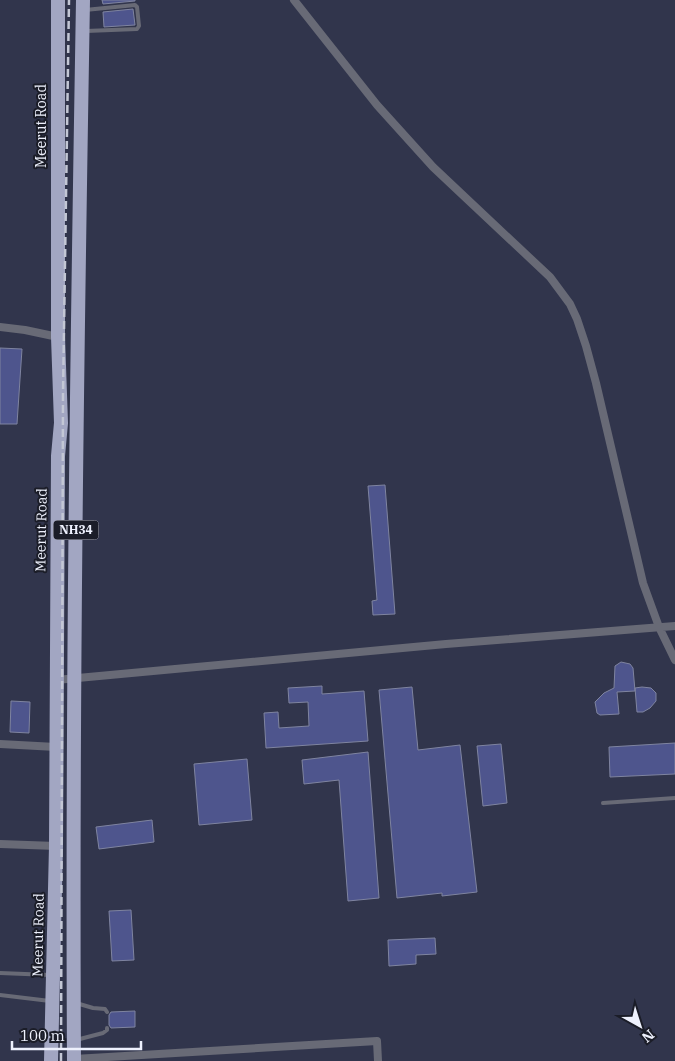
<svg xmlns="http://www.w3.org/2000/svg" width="675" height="1061" viewBox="0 0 675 1061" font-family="'IBM Plex Serif',serif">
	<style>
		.building { fill: #4e558d; stroke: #7f84a0 }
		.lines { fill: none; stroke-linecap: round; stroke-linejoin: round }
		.service { stroke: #686a76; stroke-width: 4 }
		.minor { stroke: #686a76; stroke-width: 8 }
		.trunk { stroke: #a2a6c2; stroke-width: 14 }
		.rail { stroke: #c3c7d5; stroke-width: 2.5; stroke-dasharray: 8 4; stroke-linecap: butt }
		.labels { text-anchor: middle; stroke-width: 4; stroke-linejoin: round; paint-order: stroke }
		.shield { fill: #1b1d28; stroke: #afb1bd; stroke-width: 1 }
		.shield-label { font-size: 12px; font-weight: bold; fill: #eef1fd }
		.street-label { font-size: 14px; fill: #eef1fd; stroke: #1b1d28 }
	</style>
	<rect width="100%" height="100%" fill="#31354c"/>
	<path class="building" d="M102,0H135V1L103,4Z
		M133,9L135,25L104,27L103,12Z
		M0,348L22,349L17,424H0Z
		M385,485L395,614L373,615L372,601L377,600L368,486Z
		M621,662L630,664L633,668L635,691L617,692L619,714L600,715L597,713L595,702L604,693L614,688L615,666Z
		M322,686V694L364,691L368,741L266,748L264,713L278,712L279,728L309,726L308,702L289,703L288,688Z
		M412,687L418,750L460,745L477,892L442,896V893L397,898L379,690Z
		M642,687L651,688L656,693V701L650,708L643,712H637L635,688Z
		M11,701L30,702L29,733L10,732Z
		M675,743V774L610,777L609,747Z
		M501,744L507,803L483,806L477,746Z
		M368,752L379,898L348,901L339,780L304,784L302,760Z
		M247,759L252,820L199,825L194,764Z
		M152,820L154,842L99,849L96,827Z
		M131,910L134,960L112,961L109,911Z
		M435,938L436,954L416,955V964L389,966L388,940Z
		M135,1011V1027L111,1028L109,1025V1015L111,1012Z"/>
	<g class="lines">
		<path class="service" d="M85,10L135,5L137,7L139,26L137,29L86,31
			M603,803L675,798
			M0,973L50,975
			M0,995L50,1001
			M76,1003L93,1008L105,1009L107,1012
			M76,1040L103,1033L107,1030V1028"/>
		<path class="minor" d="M294,0L377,105L433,167L550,277L570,304L577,319L586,346L596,383L643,583L659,627L675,660
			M0,327L25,330L58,337
			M56,680L446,644L675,626
			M0,744L56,747
			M0,844L56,846
			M74,1059L377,1041L378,1061"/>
		<path class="trunk" d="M51,1061L56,846L58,456L61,423L58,337V0
			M74,1061C72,707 77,354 83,0"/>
		<path class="rail" d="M61,1061L63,395L69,0"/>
	</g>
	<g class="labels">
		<rect class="shield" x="53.5" y="520.5" width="45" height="19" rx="4"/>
		<g class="shield-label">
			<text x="76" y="534">NH34</text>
		</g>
		<g class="street-label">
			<text transform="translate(41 126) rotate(-90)" y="5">Meerut Road</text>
			<text transform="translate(41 530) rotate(-89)" y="5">Meerut Road</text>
			<text transform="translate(38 935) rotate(-89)" y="5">Meerut Road</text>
		</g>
	</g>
	<g transform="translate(640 1026) rotate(141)" stroke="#1b1d28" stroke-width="4" paint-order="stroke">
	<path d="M0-4L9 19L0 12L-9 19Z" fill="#eef1fd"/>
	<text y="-8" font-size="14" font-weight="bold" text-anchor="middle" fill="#eef1fd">N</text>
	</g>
	<path d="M12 1041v8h129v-8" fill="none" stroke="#eef1fd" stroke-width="2.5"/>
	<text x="20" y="1041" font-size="15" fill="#eef1fd" stroke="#1b1d28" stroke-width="4" paint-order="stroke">100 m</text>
</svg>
